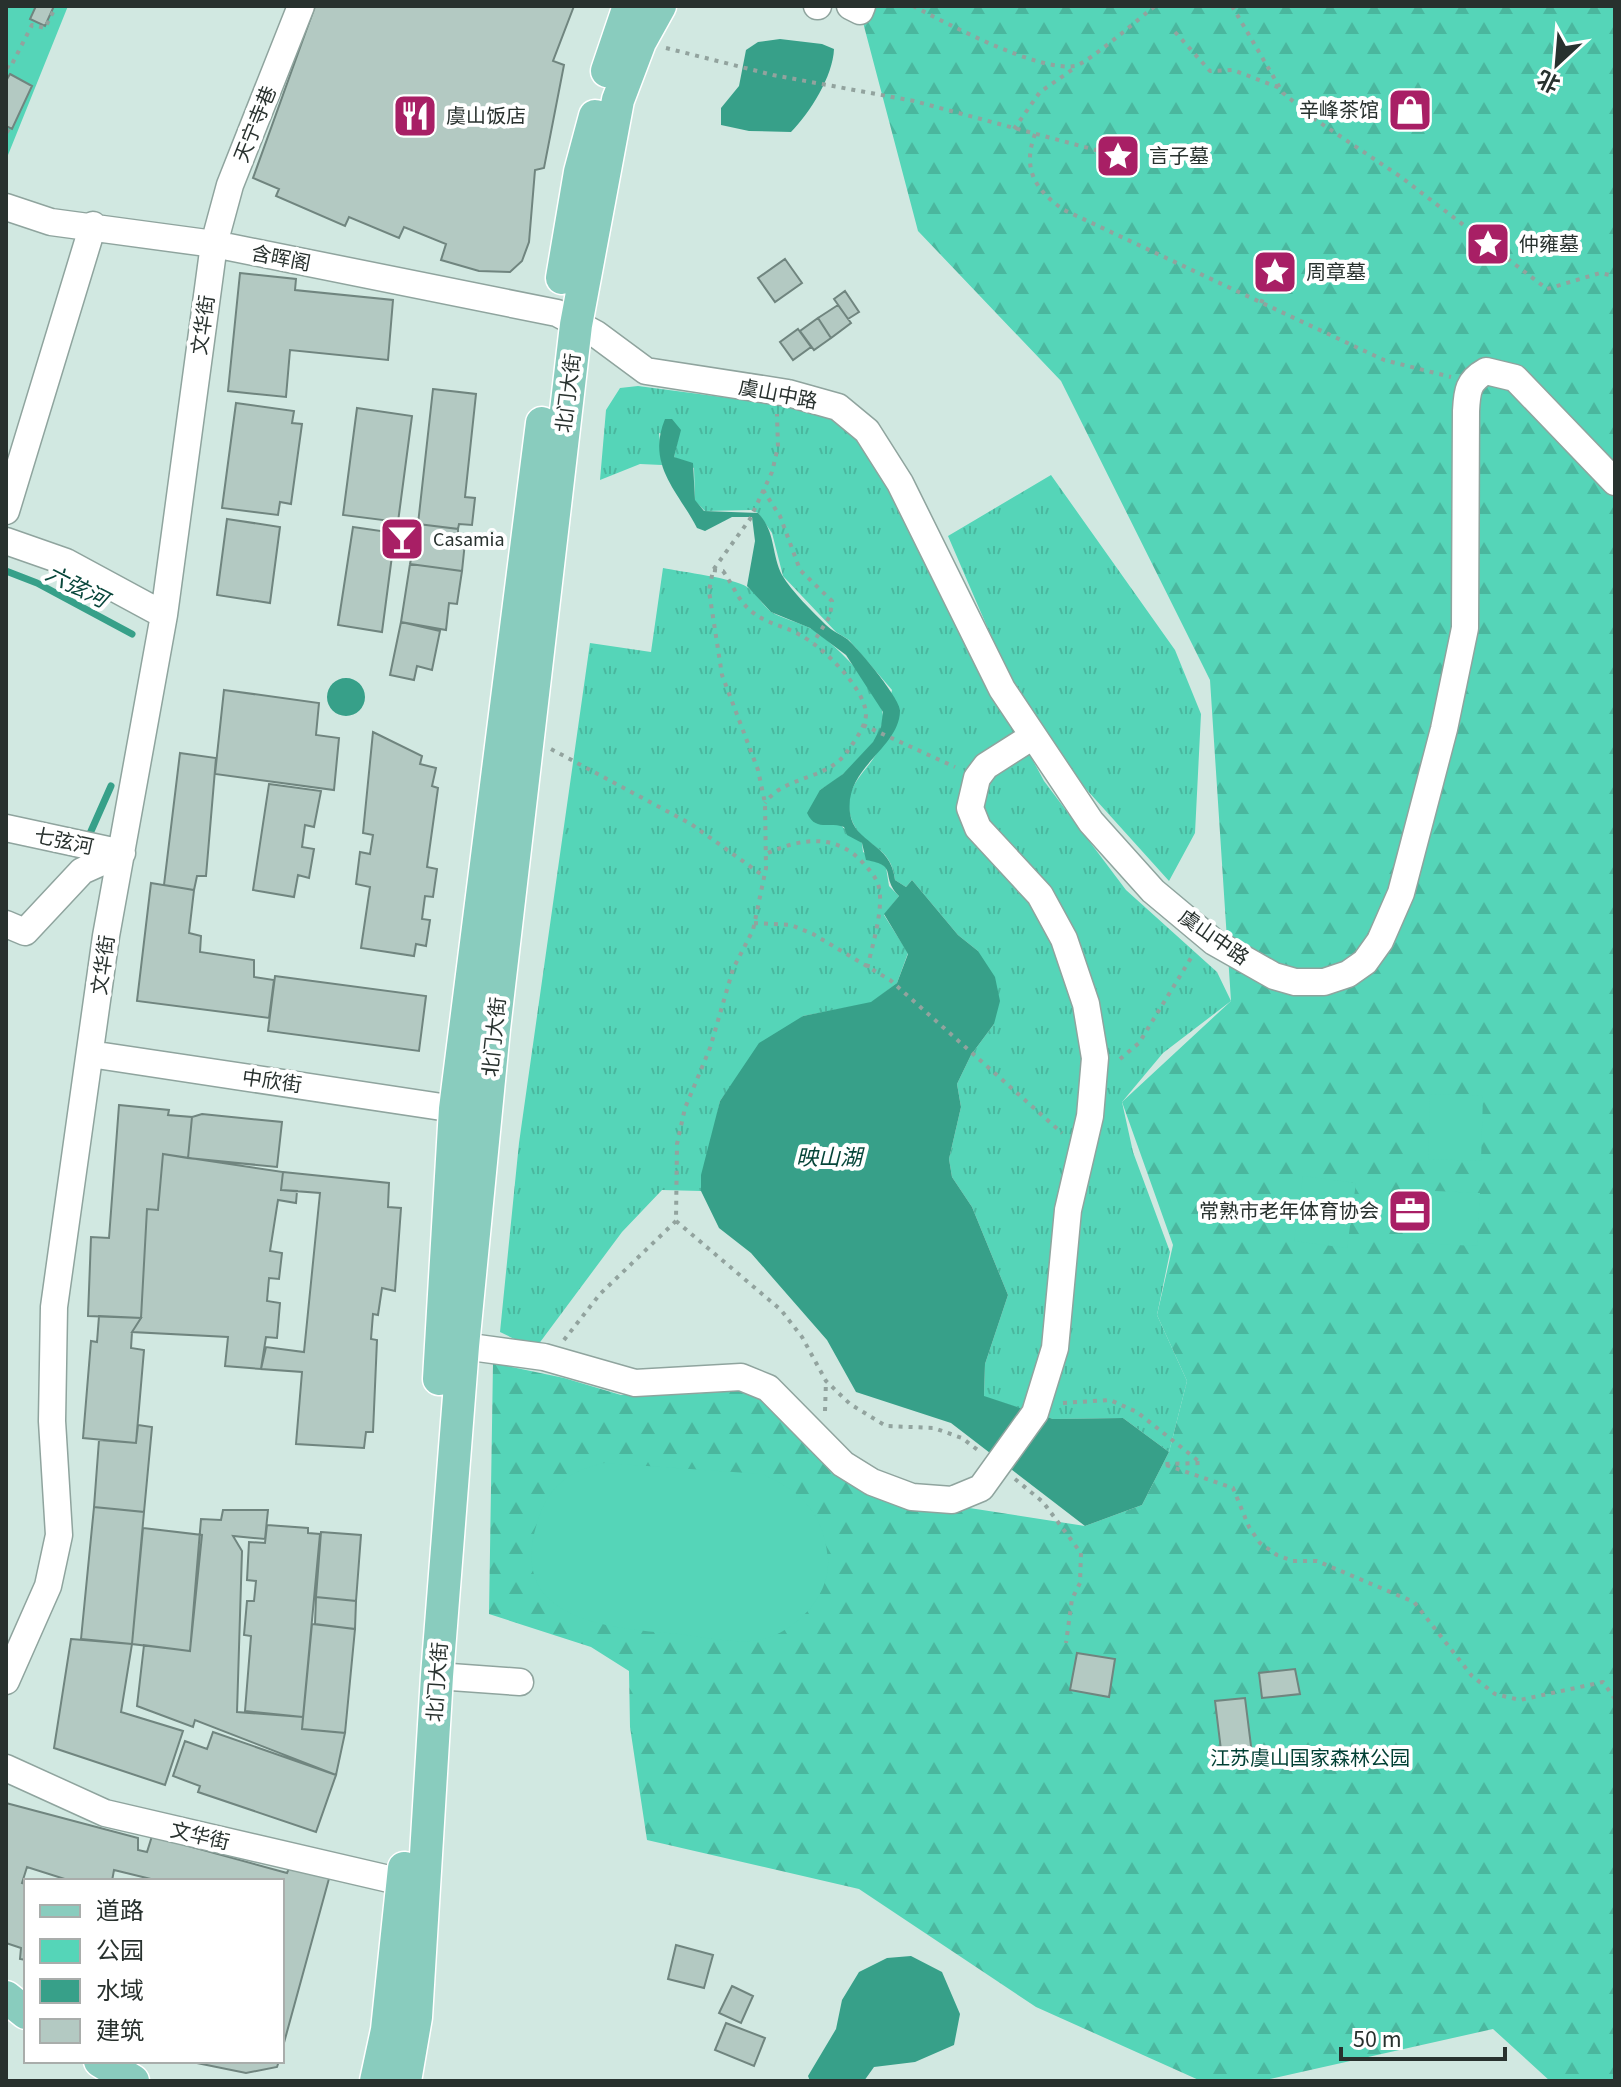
<svg xmlns="http://www.w3.org/2000/svg" width="1621" height="2087" viewBox="0 0 1621 2087" font-family="'Source Sans 3','Noto Sans SC',sans-serif">
	<style>
		.grass { fill: url(#grass-tufts) }
		.forest { fill: url(#forest-firs) }
		.green { fill: #55d5b8 }
		.water { fill: #37a089 }
		.lines { fill: none; stroke-linecap: round; stroke-linejoin: round }
		.stream { stroke: #37a089; stroke-width: 7 }
		.building { fill: #b3c9c2; stroke: #70857f; stroke-width: 2 }
		.minor-casing { stroke: #8fa49e; stroke-width: 29 }
		.major-casing { stroke: #fff; stroke-width: 35 }
		.path { stroke: #92a39e; stroke-width: 4; stroke-dasharray: 4 6; stroke-linecap: butt }
		.minor { stroke: #fff; stroke-width: 26 }
		.major { stroke: #89ccbe; stroke-width: 32 }
		.labels { text-anchor: middle; stroke-width: 8; stroke-linejoin: round; paint-order: stroke }
		.poi-label { font-size: 20px; fill: #28312e; stroke: #fff; text-anchor: start }
		.street-label { font-size: 20px; fill: #28312e; stroke: #fff }
		.park-label { font-size: 20px; fill: #003f33; stroke: #fff }
		.water-label { font-size: 22px; font-style: italic; fill: #07463a; stroke: #fff }
	</style>
	<defs>
		<pattern id="grass-tufts" width="24" height="20" patternUnits="userSpaceOnUse" patternTransform="scale(2)"><rect width="24" height="20" fill="#55d5b8"/><path d="M3 7l-1-3M5 7V3M7 7l1-3M15 17l-1-3M17 17v-4M19 17l1-3" fill="none" stroke="#4ab79e"/></pattern>
		<pattern id="forest-firs" width="22" height="20" patternUnits="userSpaceOnUse" patternTransform="scale(2)"><rect width="22" height="20" fill="#55d5b8"/><path d="M5 1l3.5 6h-7zM16 11l3.5 6h-7z" fill="#4ab79e"/></pattern>
	</defs>
	<rect width="100%" height="100%" fill="#d1e8e1"/>
	<path class="grass" d="M638,386L821,410L862,441L1044,781L1126,890L1217,972L1231,1001L1163,1053L1122,1102L1133,1152L1170,1252L1157,1315L1187,1381L1169,1452L1123,1418L1053,1419L984,1397L985,1364L1008,1295L972,1207L952,1177L949,1159L961,1107L957,1084L971,1055L994,1024L978,951L958,935L912,880L906,887L895,880C891,844 864,848 853,823C837,785 873,770 880,745C886,727 888,708 892,690L849,640L836,632L783,576L772,533L758,513L751,510L705,511L695,501L694,468L674,457L678,439L659,433L662,465L640,464L600,480L606,410L620,388Z
		M1051,475L1175,650L1201,714L1195,833L1169,881L1077,779L1013,687L948,536Z
		M663,568C682,572 734,578 747,587C757,593 763,607 773,613C788,621 804,623 818,633C837,647 884,692 883,717C882,745 843,777 820,790L839,824L862,843L863,852L886,867L889,886L899,896L884,915L908,953L897,983L871,1003L803,1016L740,1073L720,1101L701,1191L662,1190L622,1232L535,1349L500,1332L519,1143L590,643L651,652Z"/>
	<path class="forest" d="M862,6H1615V2081H1550L1493,2029L1261,2081H1201L1036,2007L859,1889L647,1840L630,1727L629,1671L591,1647L489,1614L493,1363L564,1378L621,1395L697,1394L735,1388L771,1402L879,1494L1085,1526L1142,1505L1169,1452L1187,1381L1157,1315L1173,1245L1122,1102L1231,1001L1210,680L1061,381L918,231L860,11Z"/>
	<path class="green" d="M6,6H68L6,160Z
		M1430,1094L1483,1096L1481,1161L1428,1159Z
		M1303,1176L1356,1183L1347,1248L1294,1241Z
		M1414,1190L1480,1193L1477,1246L1412,1243Z
		M604,1463L762,1474C804,1493 823,1513 828,1559C831,1596 793,1635 758,1640C734,1644 703,1637 679,1634C611,1628 506,1622 537,1523C549,1485 567,1472 604,1463Z"/>
	<path class="water" d="M780,39L822,44L834,49C833,76 810,113 791,132L749,131L721,125V108L739,86L746,50L758,42Z
		M665,419H672L681,430L674,457L693,463L695,500L704,511L758,513C776,532 771,553 782,575C792,592 812,611 826,625C832,631 840,634 847,639C857,647 901,699 900,711C899,749 844,767 850,813C854,844 891,842 895,880L906,887L912,880L958,935L978,951L995,977L1000,1001L994,1024L971,1055L957,1084L961,1107L949,1159L952,1177L972,1207L1008,1295L985,1364L984,1396L1053,1419L1123,1418L1169,1452L1142,1505L1085,1526L951,1423L856,1392L827,1340L751,1253L719,1228L701,1191V1175L720,1101L759,1043L803,1016L871,1002L897,983L908,954L884,914L899,896C879,875 900,866 866,860L862,843L847,835L844,827C828,821 816,832 807,813L820,790L843,774L873,742L881,727L883,712L846,655L810,628L771,612L747,586L755,541L752,517H732L705,531L697,528C678,491 646,465 665,419Z
		M327 697a19 19 0 1 1 38 0a19 19 0 1 1-38 0Z
		M911,1956L942,1972L960,2014L954,2045L915,2062L874,2067L864,2081H810L808,2076L836,2029L842,2000L859,1972L887,1958Z"/>
	<g class="lines">
		<path class="stream" d="M6,571L37,583L132,634
			M88,838L111,786"/>
	</g>
	<path class="building" d="M36,6H54L45,26L30,19Z
		M315,6H574L553,61L564,65L544,168L535,170L529,242L522,261L510,272L479,271L441,260L446,244L404,227L399,238L349,217L345,226L276,196L279,189L253,178Z
		M10,74L32,86L12,129L6,126V81Z
		M785,259L802,283L775,302L758,278Z
		M240,273L296,279L295,290L393,300L388,360L290,350L286,397L228,391Z
		M845,291L859,312L848,319L834,299Z
		M838,305L851,323L831,338L818,318Z
		M818,318L831,338L814,350L800,331Z
		M798,329L811,347L793,360L780,342Z
		M433,389L476,394L465,497L475,498L472,525L459,524L458,529L418,524Z
		M236,403L294,411L292,423L302,424L291,504L280,502L278,515L222,508Z
		M357,408L412,416L398,522L343,515Z
		M227,519L280,527L270,603L217,595Z
		M418,524L458,529V540L465,542L462,571L410,564Z
		M353,527L395,533L382,632L338,625Z
		M410,564L462,571L457,604L449,603L446,630L401,622Z
		M401,622L440,631L432,670L417,666L414,680L390,675Z
		M224,690L319,703L316,735L339,738L334,790L215,774Z
		M373,732L422,756L420,764L436,768L432,786L438,788L427,867L437,869L433,897L425,896L422,919L430,920L426,946L416,944L414,956L361,948L370,887L356,884L360,852L370,854L373,835L363,833Z
		M180,753L216,758L206,876H197L194,890L164,885Z
		M269,784L321,791L314,827L305,825L302,847L314,849L309,878L298,875L294,897L253,890Z
		M151,883L194,890L189,933L201,936L200,952L254,960V977L274,980L269,1018L137,1001Z
		M275,976L426,996L419,1051L268,1031Z
		M119,1105L169,1110L168,1115L192,1117L188,1158L163,1154L158,1210L147,1209L141,1318L88,1316L91,1237L109,1238Z
		M202,1114L282,1122L277,1167L188,1158L192,1117Z
		M163,1154L283,1172L281,1190L297,1191L296,1203L278,1200L270,1251L282,1253L279,1279L269,1278L267,1301L280,1303L277,1338L266,1337L261,1369L225,1366L228,1337L132,1332L141,1318L147,1209L158,1210Z
		M283,1172L389,1183L388,1207L401,1208L395,1291L382,1288L378,1315L373,1314L371,1339L377,1340L373,1432H366L364,1448L296,1444L302,1372L261,1369L266,1347L304,1352L320,1193L281,1190Z
		M99,1316L141,1318L132,1332L131,1348L144,1350L136,1443L83,1438L91,1341L97,1342Z
		M138,1425L152,1427L144,1512L94,1507L99,1440L136,1443Z
		M94,1507L144,1512L132,1644L81,1639Z
		M223,1510H268L265,1539L233,1536L242,1551L237,1712L303,1717L302,1729L345,1733L336,1775L195,1720L193,1727L137,1706L144,1645L190,1651L201,1519L221,1520Z
		M267,1525L308,1528V1533L320,1534L303,1717L245,1711L251,1636L244,1635L247,1601H254L256,1581L247,1580L249,1542L265,1543Z
		M143,1528L202,1535L190,1651L132,1644Z
		M321,1532L361,1535L356,1601L316,1597Z
		M316,1597L356,1601L355,1629L315,1624Z
		M312,1624L355,1629L345,1733L302,1729Z
		M71,1639L132,1644L121,1712L183,1731L165,1785L54,1748Z
		M1077,1653L1115,1659L1109,1697L1070,1690Z
		M1295,1669L1300,1694L1262,1698L1259,1673Z
		M1245,1698L1252,1754L1222,1758L1215,1701Z
		M213,1732L336,1775L316,1832L198,1792L200,1786L173,1776L185,1741L207,1749Z
		M6,1803L138,1838V1850L147,1852L152,1836L287,1873L291,1864L330,1875L282,2050V1881H159L114,1870L112,1881H71L27,1867L22,1883L26,1884V1960L20,1959L21,1948L6,1943Z
		M676,1945L713,1955L704,1988L668,1979Z
		M732,1986L753,1996L741,2023L719,2013Z
		M726,2023L765,2038L754,2066L715,2050Z
		M187,2061H279L277,2067L246,2073Z"/>
	<g class="lines">
		<g class="minor-casing">
			<path id="minor" d="M817,6H818
				M850,6L860,11L862,6
				M6,207L51,222L214,244L557,313L596,334L646,371L788,393L838,407L867,431L900,483L1002,689L1091,822L1153,891L1214,942L1274,976L1295,982H1324L1348,974L1365,962L1380,941L1401,893L1444,729L1465,628L1466,411C1467,391 1468,381 1486,371L1515,378L1615,482
				M6,511L93,225
				M6,541L66,562L164,615
				M6,828L122,853
				M6,924L25,932L82,871L122,853
				M90,1054L455,1109
				M463,1346L544,1357L635,1383L741,1377L768,1388L843,1464L872,1482L912,1497L952,1500L981,1488L1035,1413L1055,1348L1068,1210L1090,1116L1095,1058L1086,1004L1064,939L1040,895L978,828L970,808L977,778L986,766L1033,736
				M437,1676L520,1682
				M6,1681L48,1586L59,1535L52,1421L54,1307L106,936L164,615L214,244L230,185L301,6
				M6,1768L105,1813L402,1882"/>
		</g>
		<g class="major-casing">
			<path id="major" d="M607,71L629,6
				M562,278L580,172L595,116
				M439,1379L455,1109L542,423
				M6,1997L26,2013
				M100,2061L133,2081
				M376,2081L387,2030L404,1868
				M405,2081L416,2017L437,1676L463,1346L494,1029L576,325L618,100L640,42L660,6"/>
		</g>
		<path class="path" d="M913,6C948,24 1038,72 1075,66C1088,63 1141,17 1155,6
			M1232,6L1283,93L1316,120L1401,177L1547,289L1600,273L1615,276
			M1175,32L1210,71L1233,70L1280,88
			M666,48L773,75L914,101L1118,156
			M6,66L10,68L32,25L45,28L56,6
			M1014,129L1040,92L1076,67
			M6,130L12,133
			M1035,134C1022,169 1035,190 1064,210L1356,347L1384,360L1451,377
			M1261,303L1275,272
			M763,490L780,516L800,570L832,601L830,616L813,643
			M713,570L723,571C733,585 737,599 751,611C766,624 783,625 800,635C822,646 865,688 866,714C866,726 854,742 847,752C826,781 785,775 765,803
			M863,725L955,767
			M551,749L691,824L765,877
			M768,853C802,838 837,833 864,864C873,874 880,882 880,896C881,918 872,947 867,969
			M754,923L791,925L813,934L890,980L1062,1133
			M1120,1059L1139,1043L1194,953
			M676,1221L781,1310L802,1337L826,1381L850,1404L886,1426L934,1428L962,1438L979,1451
			M564,1340L600,1294L676,1221L677,1144L685,1108L710,1048L733,969L753,930L766,868L765,803L758,770L722,675L709,591L713,570L750,519L772,472L778,447L777,414
			M1063,1403L1110,1400L1137,1412L1201,1463L1163,1464L1233,1488L1249,1527L1260,1543L1277,1555L1293,1561H1317L1414,1602L1472,1676L1495,1694L1520,1700L1603,1682L1615,1699
			M825,1411L826,1381
			M1015,1479L1043,1502L1081,1553L1080,1583L1072,1599L1066,1643"/>
		<use href="#minor" class="minor"/>
		<use href="#major" class="major"/>
	</g>
	<defs>
		<g id="shop-square" transform="scale(2.3)"><rect x="-9" y="-9" width="18" height="18" rx="4" fill="#a81f65" stroke="#fff"/><path d="M-5-2.5h2.3a2.7 3.5 0 0 1 5.4 0H5L5.5 6h-11ZM-1.5-2.5h3a1.5 2.3 0 0 0-3 0Z" fill="#fff"/></g>
		<g id="restaurant-square" transform="scale(2.3)"><rect x="-9" y="-9" width="18" height="18" rx="4" fill="#a81f65" stroke="#fff"/><path d="M-5-6h1v4h1v-4h1v4h1v-4h1v5L-1.5 .5V6h-2V.5L-5-1ZM5-6V6H3V1.5H1.5Q1.5-4 5-6Z" fill="#fff"/></g>
		<g id="sight-square" transform="scale(2.3)"><rect x="-9" y="-9" width="18" height="18" rx="4" fill="#a81f65" stroke="#fff"/><path d="M0-6L1.8-2.2L6-1.7L2.9 1.2L3.7 5.4L0 3.3L-3.7 5.4L-2.9 1.2L-6-1.7L-1.8-2.2Z" fill="#fff"/></g>
		<g id="bar-square" transform="scale(2.3)"><rect x="-9" y="-9" width="18" height="18" rx="4" fill="#a81f65" stroke="#fff"/><path d="M-6-5H6L.8 .8V4.5H3.5V6h-7V4.5H-.8V.8Z" fill="#fff"/></g>
		<g id="office-square" transform="scale(2.3)"><rect x="-9" y="-9" width="18" height="18" rx="4" fill="#a81f65" stroke="#fff"/><path d="M-6-3h4V-5.5h4V-3h4V5H-6ZM-1-4.5V-3h2v-1.5ZM-6 0V1H6V0Z" fill="#fff"/></g>
	</defs>
	<g fill-rule="evenodd">
		<use href="#shop-square" x="1410" y="110"/>
		<use href="#restaurant-square" x="415" y="116"/>
		<use href="#sight-square" x="1118" y="156"/>
		<use href="#sight-square" x="1488" y="244"/>
		<use href="#sight-square" x="1275" y="272"/>
		<use href="#bar-square" x="402" y="539"/>
		<use href="#office-square" x="1410" y="1211"/>
	</g>
	<g class="labels">
		<g class="poi-label">
			<text x="1379" y="117" text-anchor="end">辛峰茶馆</text>
			<text x="446" y="123">虞山饭店</text>
			<text x="1149" y="163">言子墓</text>
			<text x="1519" y="251">仲雍墓</text>
			<text x="1306" y="279">周章墓</text>
			<text x="433" y="546">Casamia</text>
			<text x="1379" y="1218" text-anchor="end">常熟市老年体育协会</text>
		</g>
		<g class="street-label">
			<text transform="translate(255 124) rotate(-68)" y="7">天宁寺巷</text>
			<text transform="translate(281 258) rotate(11)" y="7">含晖阁</text>
			<text transform="translate(203 325) rotate(-82)" y="7">文华街</text>
			<text transform="translate(568 393) rotate(-83)" y="7">北门大街</text>
			<text transform="translate(778 394) rotate(11)" y="7">虞山中路</text>
			<text transform="translate(64 841) rotate(12)" y="7">七弦河</text>
			<text transform="translate(1214 937) rotate(35)" y="7">虞山中路</text>
			<text transform="translate(103 965) rotate(-82)" y="7">文华街</text>
			<text transform="translate(494 1037) rotate(-84)" y="7">北门大街</text>
			<text transform="translate(272 1081) rotate(8)" y="7">中欣街</text>
			<text transform="translate(437 1682) rotate(-86)" y="7">北门大街</text>
			<text transform="translate(200 1836) rotate(13)" y="7">文华街</text>
		</g>
		<g class="park-label">
			<text x="1310" y="1765">江苏虞山国家森林公园</text>
		</g>
		<g class="water-label">
			<text transform="translate(77 586) rotate(27)" y="8">六弦河</text>
			<text x="829" y="1165">映山湖</text>
		</g>
	</g>
	<rect width="1621" height="2087" fill="none" stroke="#28312e" stroke-width="16"/>
	<rect x="24" y="1879" width="260" height="184" fill="#ffffff" stroke="#a9adab" stroke-width="2"/>
	<rect x="40" y="1905" width="40" height="12" fill="#89ccbe" stroke="#a9adab" stroke-width="2"/>
	<text x="96" y="1919" font-size="24" fill="#28312e">道路</text>
	<rect x="40" y="1939" width="40" height="24" fill="#55d5b8" stroke="#a9adab" stroke-width="2"/>
	<text x="96" y="1959" font-size="24" fill="#28312e">公园</text>
	<rect x="40" y="1979" width="40" height="24" fill="#37a089" stroke="#a9adab" stroke-width="2"/>
	<text x="96" y="1999" font-size="24" fill="#28312e">水域</text>
	<rect x="40" y="2019" width="40" height="24" fill="#b3c9c2" stroke="#a9adab" stroke-width="2"/>
	<text x="96" y="2039" font-size="24" fill="#28312e">建筑</text>
	<g transform="translate(1557 64) rotate(206)" stroke="#ffffff" stroke-width="6" paint-order="stroke">
	<path d="M0-6L14 30L0 20L-14 30Z" fill="#28312e"/>
	<text y="-12" font-size="22" font-weight="bold" text-anchor="middle" fill="#28312e">北</text>
	</g>
	<path d="M1341 2047v12h164v-12" fill="none" stroke="#28312e" stroke-width="4"/>
	<text x="1353" y="2047" font-size="24" fill="#28312e" stroke="#ffffff" stroke-width="6" paint-order="stroke">50 m</text>
</svg>
